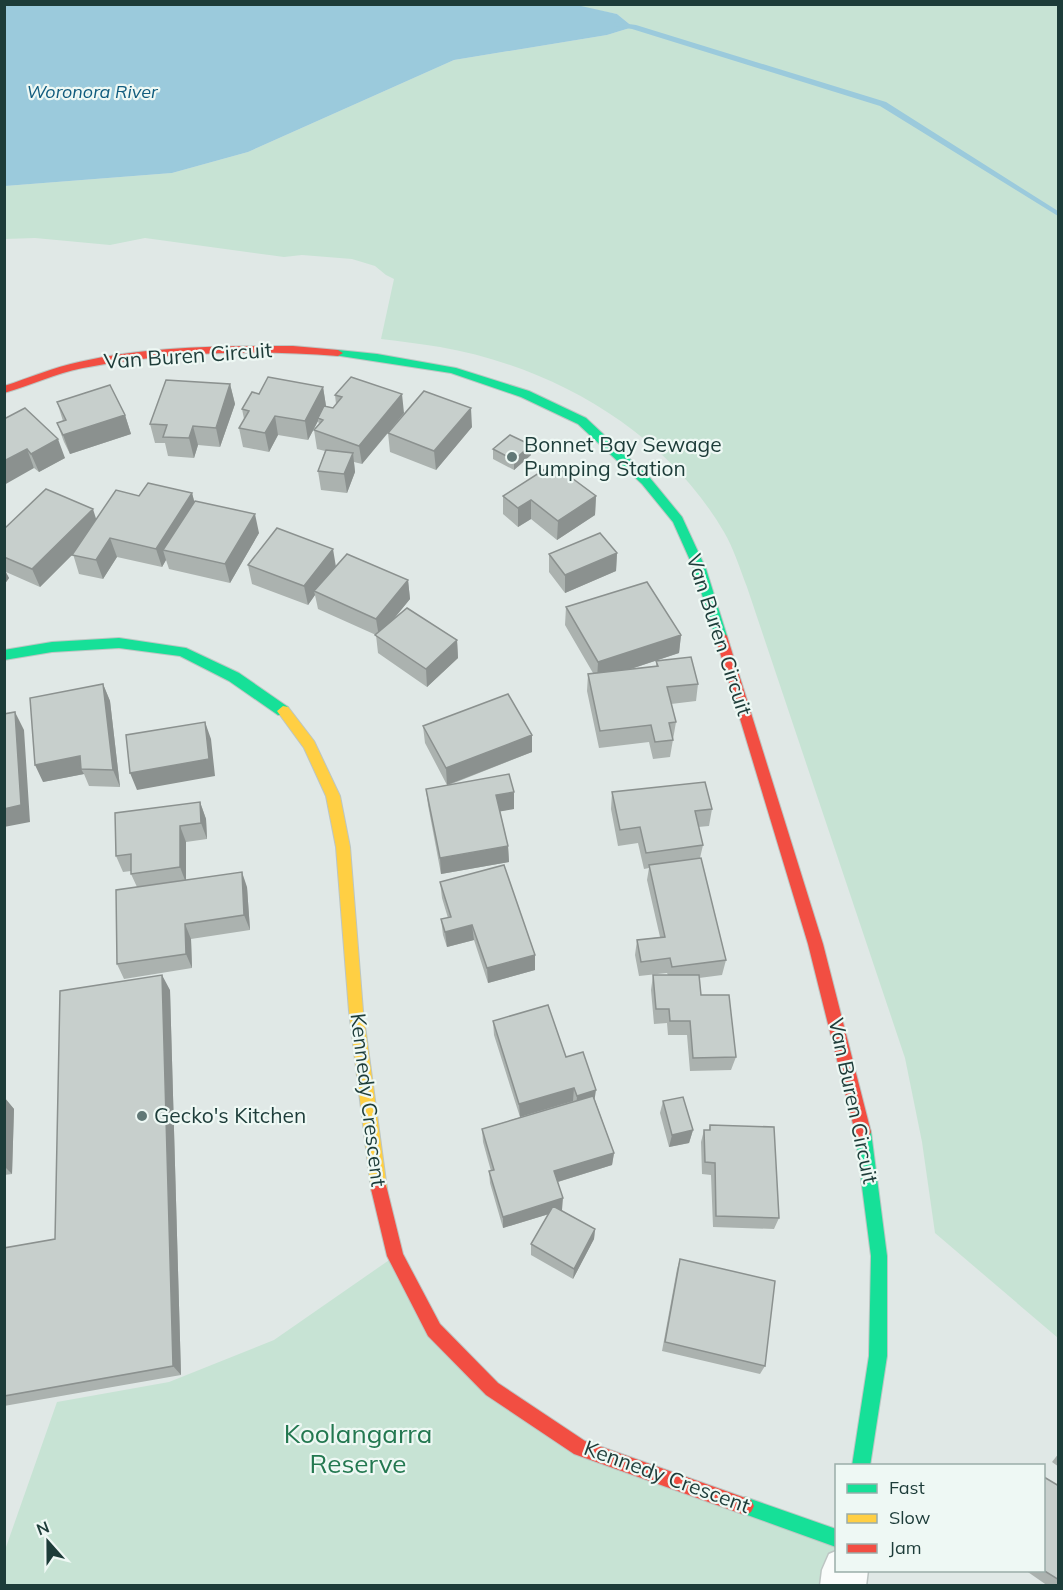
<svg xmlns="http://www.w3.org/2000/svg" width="1063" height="1590" viewBox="0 0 1063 1590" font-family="Mulish,sans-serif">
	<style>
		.green { fill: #c7e3d4 }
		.water { fill: #9bcadc }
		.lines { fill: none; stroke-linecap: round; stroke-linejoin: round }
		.stream { fill: #9bcadc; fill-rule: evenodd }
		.street-casing { stroke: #bdc5c3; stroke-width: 3 }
		.fast-casing { stroke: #bcc6c3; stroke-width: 2 }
		.slow-casing { stroke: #bcc6c3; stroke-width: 2 }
		.jam-casing { stroke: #bcc6c3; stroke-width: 2 }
		.street { fill: #fafcfb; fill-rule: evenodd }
		.fast { fill: #16e098; fill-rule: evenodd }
		.slow { fill: #ffcf43; fill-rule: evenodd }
		.jam { fill: #f24e42; fill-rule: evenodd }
		.wall { fill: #abb2af }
		.shaded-wall { fill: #8b918f }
		.building { fill: #c7cfcc; stroke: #8b918f; stroke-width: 1.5 }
		.poi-dot { fill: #617876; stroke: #eef8f4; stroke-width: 2 }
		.labels { text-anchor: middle; stroke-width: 4.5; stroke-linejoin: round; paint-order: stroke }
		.far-water-label { font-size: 18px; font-style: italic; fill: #115c7e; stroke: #eef8f4 }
		.street-label { font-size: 21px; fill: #1d3c39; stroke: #eef8f4 }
		.poi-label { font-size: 21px; fill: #1d3c39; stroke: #eef8f4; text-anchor: start }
		.near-park-label { font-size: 26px; fill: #237850; stroke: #eef8f4 }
	</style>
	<rect width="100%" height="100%" fill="#e0e8e6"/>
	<path class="green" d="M572,5H1058V1338L935,1233L922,1142L905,1058L747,587C740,569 734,549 724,532C665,431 554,367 440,347C420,344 401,341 381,339L394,279L386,275L375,266L352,259L302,255L284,257L145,238L110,245L35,238L5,239V186L172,173L248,152L454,60L607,35L633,27L617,14Z
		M395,1256L434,1330L580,1448L836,1538V1570L843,1586H5V1550L57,1402L169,1382L274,1340Z"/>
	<path class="water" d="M572,4L617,14L633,27L607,35L454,60L248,152L172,173L5,186V5Z"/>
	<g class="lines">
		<path class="stream" d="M614,22L636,25L886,102L1058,211V216L880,106L632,29L614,26Z"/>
		<g class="street-casing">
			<path id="street" d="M836,1551V1570H868L866,1586H820L822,1570L829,1554Z"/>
		</g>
		<g class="fast-casing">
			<path id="fast" d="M338,350L377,354L456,368L529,391L586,418L650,478L682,517L706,569L727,636L725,639L721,641L715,636L694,569L673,522L642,484L578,424L521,397L451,373L334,355L333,353Z
				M119,638L186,648L239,673L288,707L289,711L288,715H278L229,681L180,656L119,648L52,652L4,660V650L52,642Z
				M863,1124L869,1127L871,1132L887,1256V1356L870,1466H852L869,1356L871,1256L855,1132L857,1127Z
				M745,1497L836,1529V1547L739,1512L736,1506L739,1500Z"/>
		</g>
		<g class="slow-casing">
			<path id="slow" d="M283,706L288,707L314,741L340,796L350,847L363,1011L387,1189L385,1195L379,1197L373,1195L371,1189L349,1011L336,847L326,796L304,748L277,711Z"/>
		</g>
		<g class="jam-casing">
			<path id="jam" d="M293,346L338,350L343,353L338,356C253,349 166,352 83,368C56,373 30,386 4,393V386C29,378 54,367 79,362C148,346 222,346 293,346Z
				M721,631L727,636L823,944L871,1132L869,1137L863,1140L857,1137L855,1132L808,944L715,636Z
				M379,1181L385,1183L387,1189L403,1254L440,1324L498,1383L585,1441L751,1500L754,1506L751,1512L745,1515L574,1454L486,1395L428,1336L387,1256L371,1189L373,1183Z"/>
		</g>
		<use href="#street" class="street"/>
		<use href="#fast" class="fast"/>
		<use href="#slow" class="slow"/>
		<use href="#jam" class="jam"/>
	</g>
	<path class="wall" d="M230,384L235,404L220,447L198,445L194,458L168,456L165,443H155L150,424Z
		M323,387L326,406L333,408L336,404L335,395L404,413L393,427H472L436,470L390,452L388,433L362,464L354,462L355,472L347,493L321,490L318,471L325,451L317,449L314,430L319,424L318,421L308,440L278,435L269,452L243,447L239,428L244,419L242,409L259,394Z
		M57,402L125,415L131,434L70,454L64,442L57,423L63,421Z
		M4,419L65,458L39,472L34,468Z
		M493,449L531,455L514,470L493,459Z
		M192,493L194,501L259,533L230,583L169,569L166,560L162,567L117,557L103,579L79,574L73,554L40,587L6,572L9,578L4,585V529L96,519L139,496Z
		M503,496H596L595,515L557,540L531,519L518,527L503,514Z
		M617,553L616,571L565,593L549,572V554Z
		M248,565L336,567L408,580L410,599L391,622L457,640L458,658L427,687L378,653L376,635L318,609L315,595L308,605L252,584Z
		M566,607L681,635L679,653L631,669L656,666V661L698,684L696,701L671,704L676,722L670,757L653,759L649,742L599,748L587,691L588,674L593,673L565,625Z
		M103,684L110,701L120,787L89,786L84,774L43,782Z
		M423,726L532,735V752L449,785L514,792V809L500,811L508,846L509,862L441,874L428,805L426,789L447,785L425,743Z
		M612,792L712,809L709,826L698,827L703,845L700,858L726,960L722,975L699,978L701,995L736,1057L731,1070L690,1071L687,1035H668L667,1023L654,1024L651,990L653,975H668L667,973L639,976L635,955L637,940L660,937L647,880L649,868L644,869L638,843L618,846L611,809Z
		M200,802L206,819L207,839L186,842V880L247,887L250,930L191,939L192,968L124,979L117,964L137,887L131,874V871L123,872L116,856Z
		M440,882L535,970L488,983L474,940L447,947L443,935L441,919L448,918L442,898Z
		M170,990L181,1375L4,1406V1248L55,1239Z
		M493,1021L566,1057L595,1100L614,1153L612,1165L558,1182L562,1210H561L595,1229L594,1239L573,1279L531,1255V1244L549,1214L503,1228L490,1183L489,1171H491L483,1142L482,1129L573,1101L520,1117L494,1035Z
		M4,1097L14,1109L12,1174L4,1175Z
		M663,1101L693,1130L689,1143L669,1147L660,1113Z
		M710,1125L779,1218L774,1229L713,1227L711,1175L702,1174L701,1142L704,1130H709Z
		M680,1259L765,1366L760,1374L662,1351L677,1269Z
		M1059,1453V1467L1052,1462Z
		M1059,1486V1586H1048L1025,1570H1044Z"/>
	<path class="shaded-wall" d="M230,384L235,404L220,447L216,428Z
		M323,387L326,406L319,419L318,418V421L308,440L305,421Z
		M402,394L404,413L362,464L359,446Z
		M471,408L472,427L436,470L434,451Z
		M125,415L131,434L70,454L63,435Z
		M275,416L278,435L269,452L265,433Z
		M193,426L198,445L194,458L189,438Z
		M58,439L65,458L39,472L31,454Z
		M531,445V455L514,470V460Z
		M27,449L34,468L4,485V461Z
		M353,453L355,472L347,493L344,474Z
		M192,493L197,512L163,550L166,560L162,567L156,549Z
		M596,496L595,515L557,540L558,521Z
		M531,500V519L518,527V508Z
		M93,509L99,528L40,587L32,569Z
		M255,514L259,533L230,583L225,564Z
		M110,538L117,557L103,579L96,560Z
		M333,549L336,567L314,591L315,595L308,605L304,586Z
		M617,553L616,571L565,593V575Z
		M4,569L9,578L4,585Z
		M408,580L410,599L379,637L376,619Z
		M681,635L679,653L597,680L598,662Z
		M457,640L458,658L427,687L426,669Z
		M103,684L110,701L120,787L113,770Z
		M15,712L24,730L30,822L4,827V809Z
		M205,722L211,739L215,776L137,790L130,773Z
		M532,735V752L447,785L446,768Z
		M80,756L81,769L84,774L43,782L35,765Z
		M514,792V809L497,812L496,795Z
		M200,802L206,819L207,839L201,823Z
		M180,826L186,842V883L180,867Z
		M508,846L509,862L441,874L440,858Z
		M242,872L247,887L250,930L244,915Z
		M185,924L191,939L192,968L186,954Z
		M472,925L474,940L447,947L445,932Z
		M535,955V970L488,983L487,968Z
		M162,975L170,990L181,1375L173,1366Z
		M574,1088L573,1101L520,1117L519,1104Z
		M596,1090L594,1103L576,1109L577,1096Z
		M4,1097L14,1109L12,1174L4,1166Z
		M693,1130L689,1143L669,1147L672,1135Z
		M614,1153L612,1165L554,1183V1171Z
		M563,1198L562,1210L503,1228V1217Z
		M595,1229L594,1239L573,1279L574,1269Z"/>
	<path class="building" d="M268,377L323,387L305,421L275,416L265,433L239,428L249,411L242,409L252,392L259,394Z
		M351,377L402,394L359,446L314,430L323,420L318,418L324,406L333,408L342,397L335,395Z
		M166,380L230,384L216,428L193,426L189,438L163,437L167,425L150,424Z
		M110,385L125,415L63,435L57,423L66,420L57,402Z
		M424,391L471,408L434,451L388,433Z
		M25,408L58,439L31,454L27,449L4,461V419Z
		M510,435L531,445L514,460L493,449Z
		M326,450L353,453L344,474L318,471Z
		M553,464L596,496L558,521L531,500L518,508L503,496Z
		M148,483L192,493L156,549L110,538L96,560L72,555L116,490L139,496Z
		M46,489L93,509L32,569L4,557V529Z
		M195,501L255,514L225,564L163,550Z
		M277,528L333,549L304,586L248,565Z
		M600,533L617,553L565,575L549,554Z
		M347,554L408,580L376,619L314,591Z
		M647,582L681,635L598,662L566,607Z
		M407,608L457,640L426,669L375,635Z
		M691,657L698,684L667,687L676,722L669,723L673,740L655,742L651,725L600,731L588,674L658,666L656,661Z
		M103,684L113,770L81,769L80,756L35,765L30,698Z
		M508,694L532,735L446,768L423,726Z
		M15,712L21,805L4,809V714Z
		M205,722L209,759L130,773L126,735Z
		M509,774L514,792L496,795L508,846L440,858L426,789Z
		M705,782L712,809L695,811L703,845L646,853L640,827L620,830L612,792Z
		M200,802L201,823L180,826V867L131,874V854L116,856L115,813Z
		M701,858L726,960L672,967L670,958L641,962L637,940L665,937L649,865Z
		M504,865L535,955L487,968L472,925L445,932L441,919L451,917L440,882Z
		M242,872L244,915L185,924L186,954L117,964L116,890Z
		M162,975L173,1366L4,1396V1248L55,1239L60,991Z
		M653,975H699L701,995H729L736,1057L693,1058L690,1021H670L669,1009H656Z
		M548,1005L566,1057L583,1052L596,1090L577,1096L574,1088L519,1104L493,1021Z
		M593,1096L614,1153L554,1171L563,1198L503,1217L489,1171L494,1170L482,1129Z
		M683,1097L693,1130L672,1135L663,1101Z
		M710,1125L774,1127L779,1218L716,1216L715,1163L705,1162L704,1130H710Z
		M553,1206L595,1229L574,1269L531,1244Z
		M680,1259L775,1281L765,1366L665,1342Z
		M1044,1477L1059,1486V1580L1043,1570Z"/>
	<g class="poi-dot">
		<circle cx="512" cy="457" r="6"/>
		<circle cx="142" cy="1116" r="6"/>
	</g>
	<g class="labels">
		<g class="far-water-label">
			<text x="92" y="98">Woronora River</text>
		</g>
		<g class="street-label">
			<text transform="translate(188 356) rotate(-4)" y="7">Van Buren Circuit</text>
			<text transform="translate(719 635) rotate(72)" y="7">Van Buren Circuit</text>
			<text transform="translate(368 1100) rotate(83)" y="7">Kennedy Crescent</text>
			<text transform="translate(853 1101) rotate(78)" y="7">Van Buren Circuit</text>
			<text transform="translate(667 1477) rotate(20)" y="7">Kennedy Crescent</text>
		</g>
		<g class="poi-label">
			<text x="524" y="452">Bonnet Bay Sewage<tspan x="524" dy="24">Pumping Station</tspan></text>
			<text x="154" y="1123">Gecko's Kitchen</text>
		</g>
		<g class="near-park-label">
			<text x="358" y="1443">Koolangarra<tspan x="358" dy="30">Reserve</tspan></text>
		</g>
	</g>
	<rect width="1063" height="1590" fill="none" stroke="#1d3c39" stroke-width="12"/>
	<rect x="835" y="1464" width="210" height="108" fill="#eef8f4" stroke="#9aada9" stroke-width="1.5"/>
	<rect x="847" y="1484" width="30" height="9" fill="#16e098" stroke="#9aada9" stroke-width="1.5"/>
	<text x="889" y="1494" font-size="18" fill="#1d3c39">Fast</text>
	<rect x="847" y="1514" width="30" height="9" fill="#ffcf43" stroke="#9aada9" stroke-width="1.5"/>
	<text x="889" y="1524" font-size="18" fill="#1d3c39">Slow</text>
	<rect x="847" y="1544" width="30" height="9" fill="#f24e42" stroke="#9aada9" stroke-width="1.5"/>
	<text x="889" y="1554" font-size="18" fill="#1d3c39">Jam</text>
	<g transform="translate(48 1542) rotate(339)" stroke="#eef8f4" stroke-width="4.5" paint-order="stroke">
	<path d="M0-4.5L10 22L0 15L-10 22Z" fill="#1d3c39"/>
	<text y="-9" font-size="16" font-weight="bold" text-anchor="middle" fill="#1d3c39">N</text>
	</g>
</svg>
